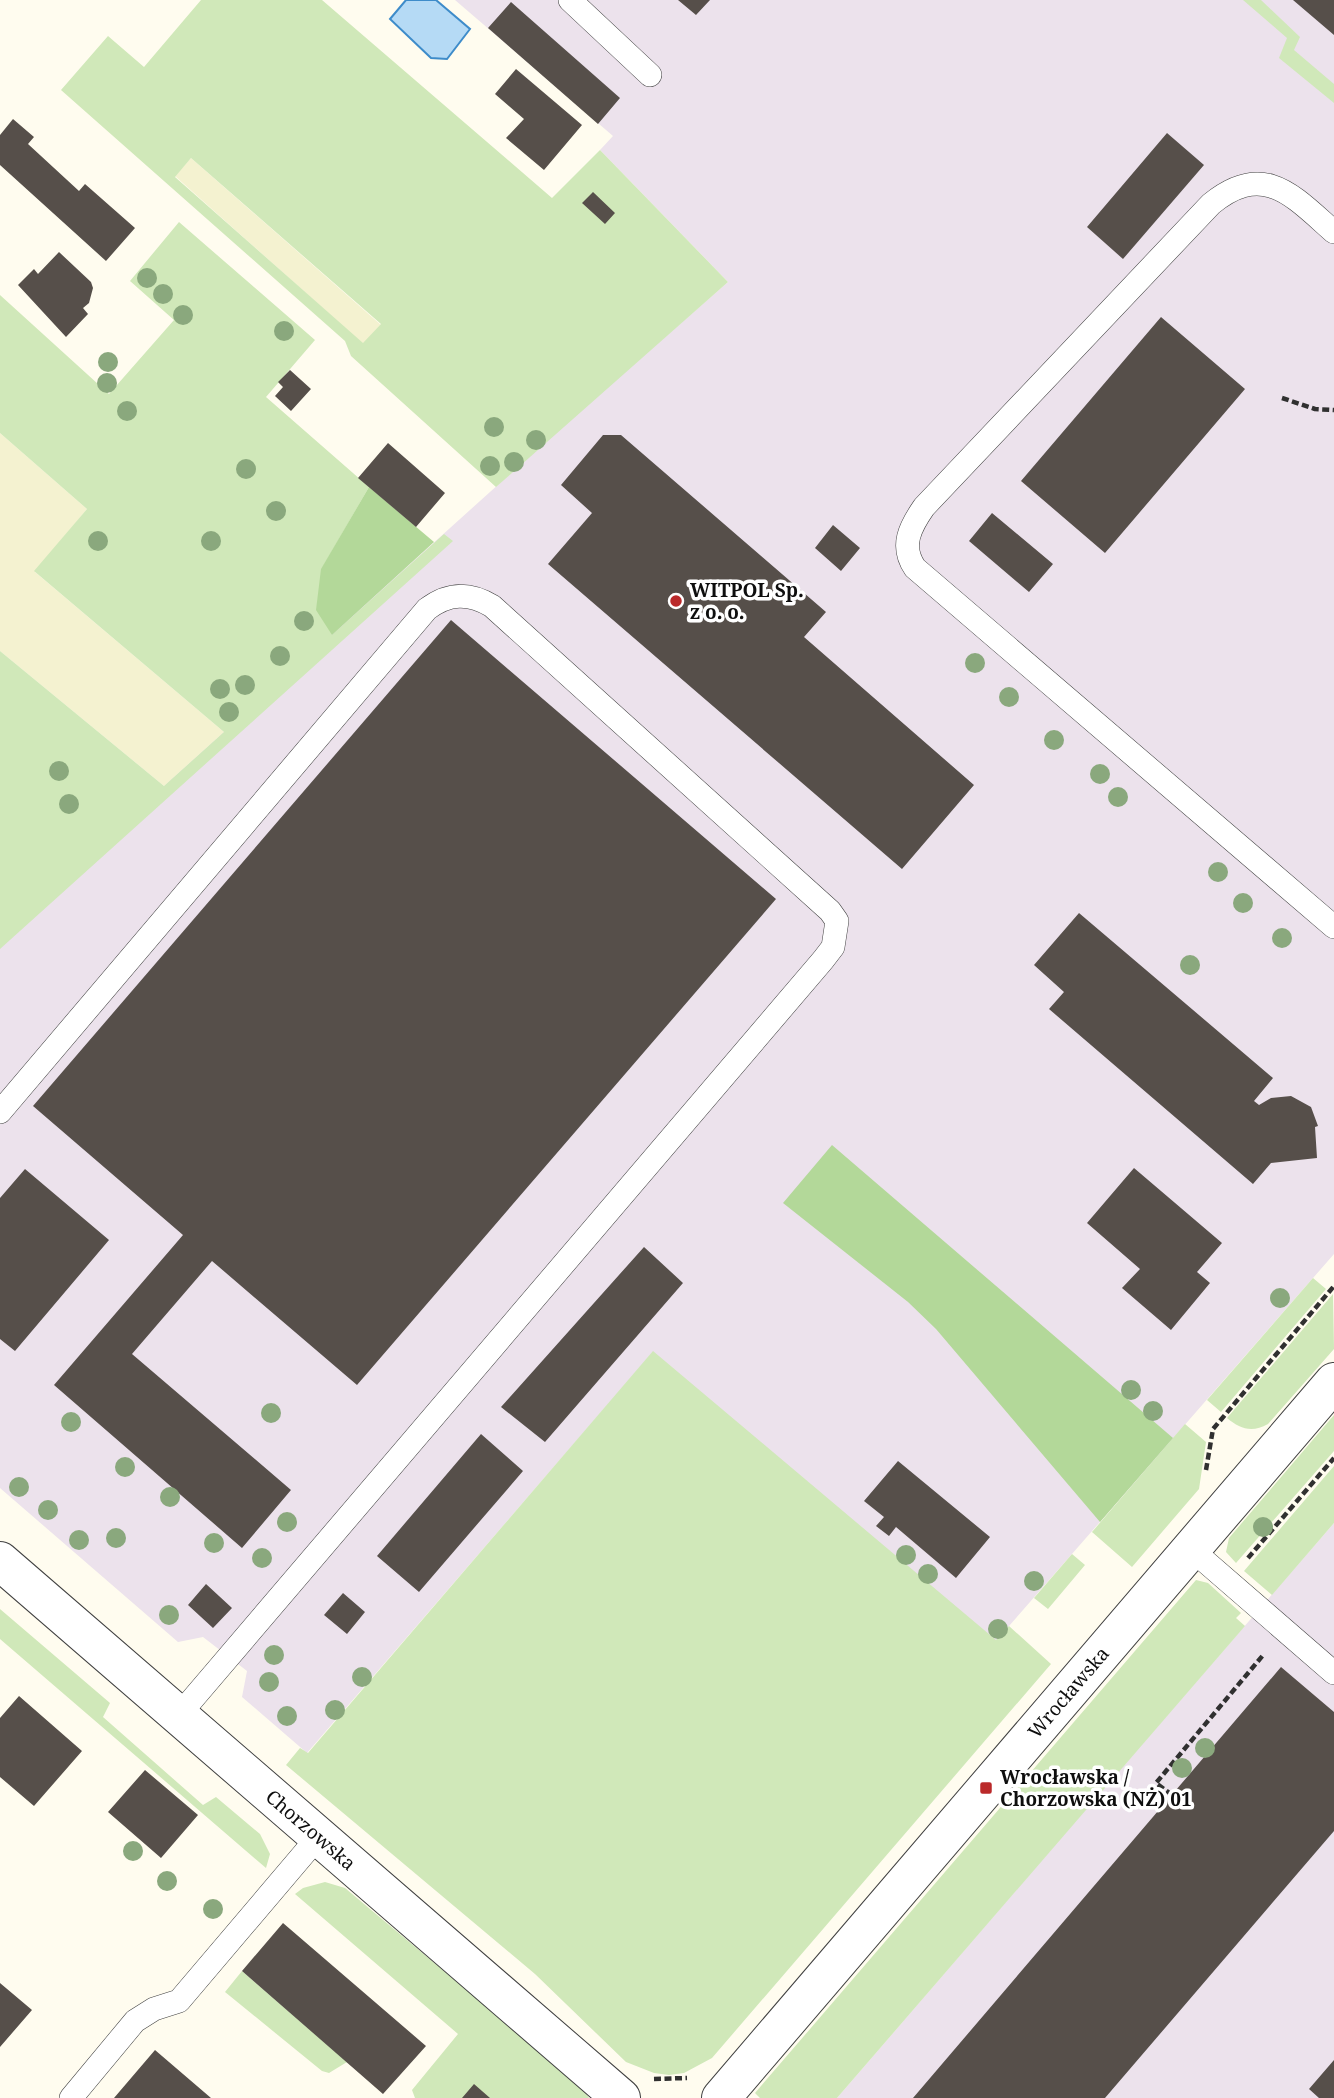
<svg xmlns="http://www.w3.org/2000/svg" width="1334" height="2098" viewBox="0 0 1334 2098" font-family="'Noto Serif',serif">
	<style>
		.industrial { fill: #ece2ec }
		.farmland { fill: #f4f2d0 }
		.green { fill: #d0e8b9; fill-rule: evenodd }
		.forest { fill: #b3d899 }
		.water { fill: #b5daf5; stroke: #3e8cca; stroke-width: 2 }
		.building { fill: #564f4a }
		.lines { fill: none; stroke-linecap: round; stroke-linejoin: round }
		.service-casing { stroke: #414141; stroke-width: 24 }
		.minor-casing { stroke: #414141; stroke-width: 40 }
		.path { stroke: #303030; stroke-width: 4.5; stroke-dasharray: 7 3.5; stroke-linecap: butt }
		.service { stroke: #fff; stroke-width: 23 }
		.minor { stroke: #fff; stroke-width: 38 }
		.tree { fill: #8aa87d }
		.poi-dot { fill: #ba292a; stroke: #fff; stroke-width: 2.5 }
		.labels { text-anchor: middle; stroke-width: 7; stroke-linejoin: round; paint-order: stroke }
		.poi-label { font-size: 19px; font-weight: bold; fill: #0e0e0e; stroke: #fff; text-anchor: start }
		.street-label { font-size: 19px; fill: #0e0e0e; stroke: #fff }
	</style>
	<rect width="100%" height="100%" fill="#fffcef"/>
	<path class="industrial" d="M455,0H1334V1254L996,1641L653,1352L307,1753L242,1697L247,1671L203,1637L178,1642L0,1488V934L562,427L728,282L600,150L613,136Z
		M1334,1523V2098H837L1112,1779Z"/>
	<path class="farmland" d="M191,158L381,325L363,344L175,176Z
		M0,433L87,509L35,572L224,732L164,786L0,651Z"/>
	<path class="green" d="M201,0H322L552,198L600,150L728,282L496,487L351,356L345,341L61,90L108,36L144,67ZM191,158L381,324L363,343L175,177Z
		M1243,0H1261L1300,37L1294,50L1334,84V103L1279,58L1287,38Z
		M179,222L315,340L266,397L369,487L321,570L332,635L444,534L453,541L0,949V651L164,786L224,732L34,571L87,509L0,433V295L109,394L174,320L130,281Z
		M1313,1278L1326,1289L1221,1412L1207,1400Z
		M1333,1294L1334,1349L1268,1424C1252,1433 1240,1429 1227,1418Z
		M653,1351L996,1640L1009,1626L1051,1664L712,2058L684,2073L669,2075L654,2073L626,2062L535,1974L286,1765L300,1748L308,1753Z
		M1334,1415V1451L1236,1563L1226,1552L1229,1538Z
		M1185,1424L1206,1442L1199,1489L1132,1567L1092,1532Z
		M1334,1466V1523L1272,1595L1244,1571Z
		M1072,1554L1085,1565L1048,1609L1034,1598Z
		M1196,1580L1208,1583L1241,1613L1236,1618L1245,1626L837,2098H760L755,2093Z
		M0,1609L110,1703L103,1717L203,1805L216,1797L260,1834L270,1854L266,1868L0,1639Z
		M325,1882L345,1888L581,2086L589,2098H415L412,2090L458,2034L295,1894L303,1888Z
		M242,1971L347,2062L329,2073L322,2071L225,1992Z"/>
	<path class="forest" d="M369,487L434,542L332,635L316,610L321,569Z
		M832,1145L1173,1438L1100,1522L936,1329L908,1302L783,1203Z"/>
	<path class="water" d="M406,0H436L470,29L447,59L431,58L390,19Z"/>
	<path class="building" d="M678,0H710L696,15Z
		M1293,0H1334V35Z
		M511,2L620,98L598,124L488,28Z
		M516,69L582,125L544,170L506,138L524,119L495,94Z
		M13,119L34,137L28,144L79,191L85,184L135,228L106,261L0,165V135Z
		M1167,133L1204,165L1123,259L1087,227Z
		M593,192L615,213L605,224L582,203Z
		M59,252L91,282L93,288L89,303L83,308L88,314L66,337L18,285L34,269L38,274Z
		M1161,317L1245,389L1105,553L1021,481Z
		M290,370L311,389L291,411L275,396L283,387L278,382Z
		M603,435H621L826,612L804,637L974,785L902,869L548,564L592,513L561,485Z
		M388,443L445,493L416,527L358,478Z
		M992,513L1053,564L1029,592L969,541Z
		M833,525L860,548L841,571L815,548Z
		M451,620L776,899L357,1385L212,1261L132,1354L291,1490L242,1548L54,1385L183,1235L33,1106Z
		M1079,913L1273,1078L1254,1101L1259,1105L1271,1098L1291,1096L1311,1107L1318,1126L1315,1127L1317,1158L1271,1163L1253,1184L1049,1009L1064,992L1034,965Z
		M1134,1168L1222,1243L1197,1272L1210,1283L1171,1330L1122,1288L1140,1269L1087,1223Z
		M25,1169L109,1240L15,1351L0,1339V1198Z
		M644,1247L683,1283L545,1442L501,1407Z
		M481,1434L523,1471L419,1592L377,1556Z
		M898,1461L990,1537L956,1578L896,1527L889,1536L876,1526L884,1517L864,1501Z
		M206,1584L232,1608L213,1628L188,1605Z
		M343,1593L365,1612L347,1634L324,1615Z
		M1281,1667L1334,1712V1831L1105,2098H913Z
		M19,1696L82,1751L34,1806L0,1777V1718Z
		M145,1770L198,1815L161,1858L108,1812Z
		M283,1923L426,2046L383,2094L242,1971Z
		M0,1983L32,2010L0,2047Z
		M155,2050L211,2098H114Z
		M1334,2060V2098H1319L1309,2089Z
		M474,2084L490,2098H462Z"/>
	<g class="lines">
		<g class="service-casing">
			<path id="service" d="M570,0L650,75
				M1334,232C1292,195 1264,161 1211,204L924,507C910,527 900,546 915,568L1334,927
				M0,1112L427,609C448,593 469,592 492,606L830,911L837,921L833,947L823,960L179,1715
				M1191,1549L1334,1673
				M71,2098L135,2021L154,2009L179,2001L319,1836"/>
		</g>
		<g class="minor-casing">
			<g id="minor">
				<path id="s1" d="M0,1561L621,2098"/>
				<path id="s2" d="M721,2098L1334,1382"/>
			</g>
		</g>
		<path class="path" d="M1282,398L1315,409L1334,410
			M1206,1470L1213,1429L1334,1286
			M1248,1558L1334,1458
			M1172,1795L1156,1783L1264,1654
			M654,2079L687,2078"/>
		<use href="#service" class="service"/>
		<use href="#minor" class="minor"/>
	</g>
	<g class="tree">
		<circle cx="147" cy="278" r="10"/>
		<circle cx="163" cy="294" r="10"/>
		<circle cx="183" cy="315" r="10"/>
		<circle cx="284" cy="331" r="10"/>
		<circle cx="108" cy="362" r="10"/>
		<circle cx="107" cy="383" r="10"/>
		<circle cx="127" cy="411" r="10"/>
		<circle cx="494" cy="427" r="10"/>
		<circle cx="536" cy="440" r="10"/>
		<circle cx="514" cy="462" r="10"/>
		<circle cx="490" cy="466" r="10"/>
		<circle cx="246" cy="469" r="10"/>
		<circle cx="276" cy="511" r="10"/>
		<circle cx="98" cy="541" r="10"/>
		<circle cx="211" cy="541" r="10"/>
		<circle cx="304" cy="621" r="10"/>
		<circle cx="280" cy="656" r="10"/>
		<circle cx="975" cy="663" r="10"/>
		<circle cx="245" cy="685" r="10"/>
		<circle cx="220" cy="689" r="10"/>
		<circle cx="1009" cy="697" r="10"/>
		<circle cx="229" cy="712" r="10"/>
		<circle cx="1054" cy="740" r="10"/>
		<circle cx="59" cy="771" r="10"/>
		<circle cx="1100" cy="774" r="10"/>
		<circle cx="1118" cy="797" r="10"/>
		<circle cx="69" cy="804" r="10"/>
		<circle cx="1218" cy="872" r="10"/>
		<circle cx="1243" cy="903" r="10"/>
		<circle cx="1282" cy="938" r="10"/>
		<circle cx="1190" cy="965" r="10"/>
		<circle cx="1280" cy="1298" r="10"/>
		<circle cx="1131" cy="1390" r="10"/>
		<circle cx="1153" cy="1411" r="10"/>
		<circle cx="271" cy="1413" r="10"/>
		<circle cx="71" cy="1422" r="10"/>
		<circle cx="125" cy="1467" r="10"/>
		<circle cx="19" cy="1487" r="10"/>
		<circle cx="170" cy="1497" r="10"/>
		<circle cx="48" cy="1510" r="10"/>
		<circle cx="287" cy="1522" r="10"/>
		<circle cx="1263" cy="1527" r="10"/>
		<circle cx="116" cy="1538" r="10"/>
		<circle cx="79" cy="1540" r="10"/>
		<circle cx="214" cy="1543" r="10"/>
		<circle cx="906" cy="1555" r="10"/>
		<circle cx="262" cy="1558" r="10"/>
		<circle cx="928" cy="1574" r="10"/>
		<circle cx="1034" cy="1581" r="10"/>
		<circle cx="169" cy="1615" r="10"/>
		<circle cx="998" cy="1629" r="10"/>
		<circle cx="274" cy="1655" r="10"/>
		<circle cx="362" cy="1677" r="10"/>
		<circle cx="269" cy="1682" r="10"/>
		<circle cx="335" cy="1710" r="10"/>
		<circle cx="287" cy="1716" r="10"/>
		<circle cx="1205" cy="1748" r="10"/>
		<circle cx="1182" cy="1768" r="10"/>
		<circle cx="133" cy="1851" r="10"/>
		<circle cx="167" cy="1881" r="10"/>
		<circle cx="213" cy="1909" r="10"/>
	</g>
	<g class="poi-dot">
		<circle cx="676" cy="601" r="7"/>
		<rect x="979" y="1781" width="14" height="14" rx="3.5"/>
	</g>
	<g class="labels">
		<g class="poi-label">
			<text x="690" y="597">WITPOL Sp.<tspan x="690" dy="22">z o. o.</tspan></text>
			<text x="1000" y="1784">Wrocławska /<tspan x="1000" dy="22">Chorzowska (NŻ) 01</tspan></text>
		</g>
		<g class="street-label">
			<text dy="7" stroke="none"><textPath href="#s2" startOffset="534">Wrocławska</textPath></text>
			<text dy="7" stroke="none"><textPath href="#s1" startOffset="411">Chorzowska</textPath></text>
		</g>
	</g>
</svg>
